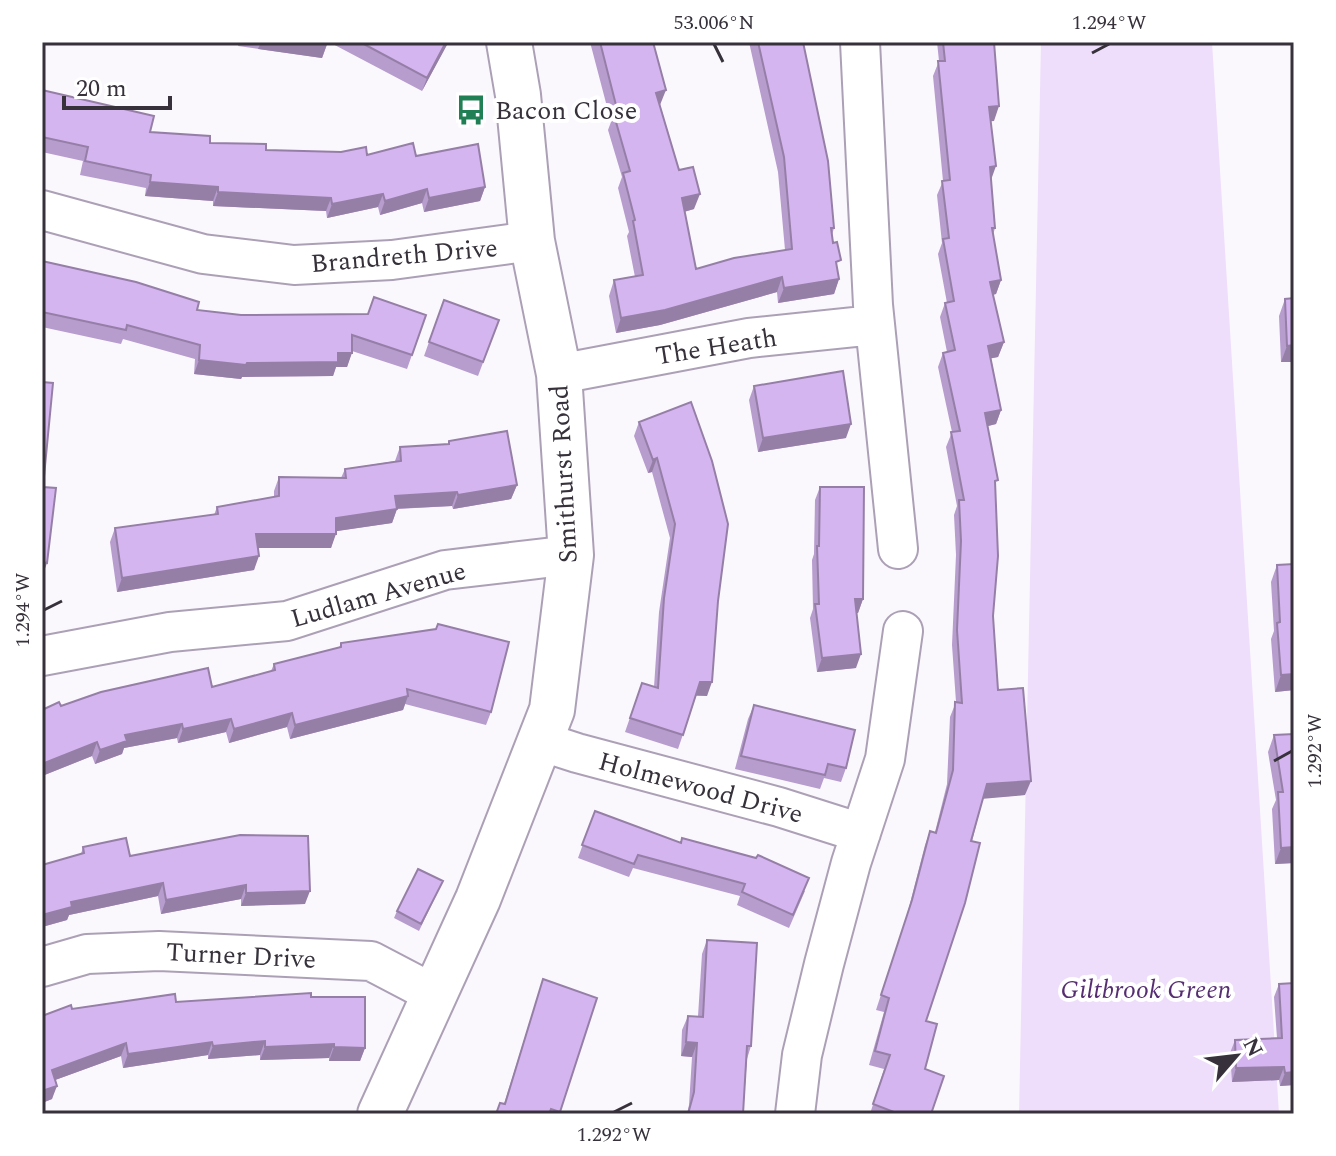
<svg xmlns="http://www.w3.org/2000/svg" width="1336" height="1156" viewBox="0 0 1336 1156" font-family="Spectral,serif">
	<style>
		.green { fill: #eedefb }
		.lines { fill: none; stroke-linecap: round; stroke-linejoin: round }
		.minor-casing { stroke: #aca0b6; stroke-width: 42 }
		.tertiary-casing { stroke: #aca0b6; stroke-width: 48 }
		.minor { stroke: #fff; stroke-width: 38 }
		.tertiary { stroke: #fff; stroke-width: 44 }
		.wall { fill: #b79cce }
		.shaded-wall { fill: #957fa7 }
		.building { fill: #d5b5ef; stroke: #957fa7; stroke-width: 2 }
		.ticks { fill: none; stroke: #36313a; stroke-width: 3 }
		.labels { text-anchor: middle; stroke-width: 8; stroke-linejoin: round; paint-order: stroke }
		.poi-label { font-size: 26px; fill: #36313a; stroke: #fff; text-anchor: start }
		.street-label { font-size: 26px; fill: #36313a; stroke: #fff }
		.park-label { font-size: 26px; font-style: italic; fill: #572e72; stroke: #fff }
		.neatline { fill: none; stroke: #36313a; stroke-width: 3 }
		.ticks-label { font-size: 20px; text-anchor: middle; fill: #36313a }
	</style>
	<rect width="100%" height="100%" fill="#fbf8fd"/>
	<path class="green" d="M1041,42H1212L1279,1114H1019Z"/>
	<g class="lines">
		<g class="minor-casing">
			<path id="minor" d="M860,42L873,305L898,549
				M42,210L203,254L294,265L392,260L532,241
				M559,374L749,338L874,325
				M42,656L170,632L287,621L445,570L571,555
				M540,741L577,753L779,807L861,833
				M42,967L87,954L159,951L371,961L434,994
				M795,1114L802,1055L824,964L851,863L885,759L903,631"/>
		</g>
		<g class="tertiary-casing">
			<path id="tertiary" d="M380,1114L478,899L552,710L571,555L559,374L532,241L518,95L509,42"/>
		</g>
		<use href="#minor" class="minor"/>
		<use href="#tertiary" class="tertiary"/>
	</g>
	<path class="wall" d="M235,42H328L322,58L238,46L239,43Z
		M329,42H448L422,91Z
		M590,42H653L660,105L679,170L694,209L684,212L696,269L785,250L778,172L749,42H803L834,228L832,235L839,279L834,294L778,303L777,292L660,325L616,333L609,296L614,280L635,277L627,236L629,232L618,188L622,177L608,130L611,122Z
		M937,42H994V121H991V180L995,228L993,235L1001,280L996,294L993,295L1004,342L998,357L991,358L1001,410L996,424L988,426L995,489L993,616L998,690L1025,795L983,798L926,1021L925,1069L931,1114H870L884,1069L869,1065L884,1012L876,1010L907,915L925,845L930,831L935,832L947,784L950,717L956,702L952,645L956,555L954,515L957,506L946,447L952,432L938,367L943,353L947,352L940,317L945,303H947L938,254L942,243L937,195L943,181L933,76L939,61Z
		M42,90L150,132L210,143L266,150L367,155L416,156L485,187L480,201L424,212L422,203L380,215L378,207L327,218L326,211L213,206V201L145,196L146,188L80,175L83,161L42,152Z
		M42,261L197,310L241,315H426L407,369L352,351L347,367H336L333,376L242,377L241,379L194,374L195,359L123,339L121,344L42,327Z
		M1285,299L1294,362H1281L1279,316Z
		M444,300L499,320L478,376L424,356Z
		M754,386L846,438L758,452L749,400Z
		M691,402L718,601L707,696H696L678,749L625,732L642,683L654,687L659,612L670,538L652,472L648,473L634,436L639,422Z
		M449,441L517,485L511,499L453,509L452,506L397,509L392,523L336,531L331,548H258L254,570L117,592L110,542L115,528L214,515L217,507L274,497V491L279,477L341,478L345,469L395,461L400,447L448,444Z
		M820,487L863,599L858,613H856V668L817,672L810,618L813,609L812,560L814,554L815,500Z
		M1277,565L1294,690L1275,692L1271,639L1274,631L1271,582Z
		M341,643L491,712L486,725L405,704L403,710L290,739L287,727L229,743L226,732L178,743L177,738L124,748L122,754L95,764L92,756L42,776V710L61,706L212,687L271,671L274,664L339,648Z
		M754,705L846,768L841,782L824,778L820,789L735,769L748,719Z
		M1274,735L1294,863L1275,864L1272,809L1276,800L1268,752Z
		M595,811L805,891L789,928L737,905L740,896L633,868L629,877L578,858Z
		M240,835L305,904L241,906V899L161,914L158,896L69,915L67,920L42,927V865L81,854L83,847L130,856Z
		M443,881L419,931L394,918L397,911Z
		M707,940L751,1046L747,1059L743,1114H687L689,1105L692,1057L681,1056L682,1030L688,1016H698L702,954Z
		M543,979L597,998L559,1114H496L504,1104Z
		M1294,983V1085L1280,1086L1279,1080L1232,1082L1230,1053L1235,1040L1277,1038L1274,997L1279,984Z
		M311,997L365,1048L360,1061H329V1058L260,1060V1055L208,1059V1055L123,1068L121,1056L55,1080L52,1099L42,1103V1016L72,1009L176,1002Z"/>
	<path class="shaded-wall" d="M261,42H313L327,44L322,58L258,49Z
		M446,42H448L447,45L422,91L427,78Z
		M666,90L660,105L650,108L656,93Z
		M999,106L994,121L983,122L989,107Z
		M996,166L991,180L990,167Z
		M150,182L218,187L213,201L145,196Z
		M485,187L480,201L424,212L429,198Z
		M427,189L422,203L380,215L385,201Z
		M218,192L331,198L326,211L213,206Z
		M383,194L378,207L327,218L332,204Z
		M700,194L694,209L676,214L682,198Z
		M782,277L777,292L660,325L616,333L621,318Z
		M839,279L834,294L778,303L784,288Z
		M1001,280L996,294L985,296L990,282Z
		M1004,342L998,357L983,360L988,346Z
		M1294,345V362H1281L1287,346Z
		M338,353H352L347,367H336L333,376L242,377L241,379L194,374L199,360Z
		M1001,410L996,424L980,428L985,413Z
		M851,424L846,438L758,452L763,438Z
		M657,458L652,472L648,473L653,460Z
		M517,485L511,499L453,509L458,495Z
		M457,492L452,506L390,509L395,496Z
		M397,509L392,523L331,532L336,518Z
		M256,534H336L331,548H251Z
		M259,556L254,570L117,592L122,578Z
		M42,562L47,563L42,577Z
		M855,599H863L858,613H850Z
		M861,654L856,668L817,672L822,658Z
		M1294,674V690L1275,692L1281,675Z
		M700,682H712L707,696L695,695Z
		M408,696L403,710L290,739L295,725Z
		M292,713L287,727L229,743L234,729Z
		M231,719L226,732L178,743L183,729Z
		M182,724L177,738L124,748L122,754L95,764L100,750L125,735Z
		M97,742L92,756L42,776V764Z
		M1031,781L1025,795L981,799L987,784Z
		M1294,847V863L1275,864L1281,848Z
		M163,883L158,896L69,915L67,920L42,927V915L71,902Z
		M246,885L241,899L161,914L166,900Z
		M310,891L305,904L241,906L246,893Z
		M265,1041L260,1055L208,1059L213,1046Z
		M212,1042L208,1055L123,1068L128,1054Z
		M686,1042L697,1043L692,1057L681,1056Z
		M126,1043L121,1056L47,1083L52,1070Z
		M334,1044L329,1058L260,1060L265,1047Z
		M334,1047L365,1048L360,1061H329Z
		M1284,1067L1279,1080L1232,1082L1236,1068Z
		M1294,1072V1085L1280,1086L1285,1073Z
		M57,1086L52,1099L42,1103V1091Z"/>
	<path class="building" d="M360,42H446L427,78Z
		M600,42H653L666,90L656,93L679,170L693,167L700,194L682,198L696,269L734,258L792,249L784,157L758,42H803L828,161L834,228H831L833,243L837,242L841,260L836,262L839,279L784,288L782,277L665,310L621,318L614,280L643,275L633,221L635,220L623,173L630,171L614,115L618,113Z
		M943,42H994L999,106L989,107L996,166L990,167L995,228H992L1001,280L990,282L1004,342L988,346L1001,410L985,413L998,480L995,481L998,556L993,616L998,690L1023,688L1031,781L987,784L971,841L980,843L965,903L926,1021L937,1024L925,1069L944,1076L931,1114H899L873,1104L890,1055L875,1051L889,998L881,995L912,900L930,831L936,833L953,770L955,702L962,703L957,630L961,541L959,500H964L951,432L960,431L943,353L955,350L945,303L954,301L943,239L949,238L942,181L950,180L938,61H945Z
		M42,90L154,116L150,132L210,136V143L266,144V150L341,152L366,147L367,155L413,143L416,156L478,144L485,187L429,198L427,189L385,201L383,194L332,204L331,198L218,192V187L150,182L151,175L85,161L88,147L42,137Z
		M42,261L136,282L199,302L197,310L241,315L368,314L374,297L426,315L412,355L352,335V353H338V362L247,363L246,365L199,360L200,345L127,325L126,330L42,312Z
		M1294,298V345L1287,346L1285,299Z
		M444,300L499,320L483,362L429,342Z
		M843,371L851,424L763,438L754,386Z
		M42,382L53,383L43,487L56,488L47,563L42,562Z
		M691,402L712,461L728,524L718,601L712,682H700L683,735L630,718L642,683L658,688L664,598L675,524L657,458L653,460L639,422Z
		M507,431L517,485L458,495L457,492L395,496L397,509L336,518V534H256L259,556L122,578L115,528L218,514L217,507L279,496V477L346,478L345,469L401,461L400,447L449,444V441Z
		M820,487H864L863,599H855L861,654L822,658L815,604H819L817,546H819Z
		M1294,564V674L1281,675L1277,623L1280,622L1277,565Z
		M438,624L509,642L491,712L407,689L408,696L295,725L292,713L234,729L231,719L183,729L182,724L125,735L127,741L100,750L97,742L42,764V710L59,702L61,706L101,692L208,668L212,687L275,670L274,664L341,647V643L436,629Z
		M754,705L855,730L846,768L828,764L825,775L741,756Z
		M1294,734V847L1281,848L1278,792H1283L1274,735Z
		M595,811L681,843L682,838L756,858L758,855L809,878L793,915L742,892L745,884L638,855L634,864L582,845Z
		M240,835L308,836L310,891L246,893V885L166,900L163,883L71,902L72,907L42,915V865L84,853L83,847L126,838L130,856Z
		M418,869L443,881L421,924L397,911Z
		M707,940L757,943L751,1046H747L743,1114H688L694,1092L697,1043L686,1042L688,1016L703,1017Z
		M543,979L597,998L560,1112L551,1109L549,1114H496L500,1103L505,1104Z
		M1294,983V1072L1285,1073L1284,1067L1236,1068L1235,1040L1282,1038L1279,984Z
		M311,993V997H365V1048L334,1047V1044L265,1047V1041L213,1046L212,1042L128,1054L126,1043L52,1070L57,1086L42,1091V1016L71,1005L72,1009L175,994L176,1002Z"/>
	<path class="ticks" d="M714,44L723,62M1092,53L1109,44M44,610L62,601M1274,761L1292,751M614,1112L632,1103"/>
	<defs>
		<g id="bus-bare" transform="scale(2.4)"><path d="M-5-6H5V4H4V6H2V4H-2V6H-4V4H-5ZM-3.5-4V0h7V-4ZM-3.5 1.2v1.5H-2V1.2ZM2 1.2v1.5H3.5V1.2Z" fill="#217f55" stroke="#fff" stroke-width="2.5" paint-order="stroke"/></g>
	</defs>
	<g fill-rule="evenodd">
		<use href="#bus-bare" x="471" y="110"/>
	</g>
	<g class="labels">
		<g class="poi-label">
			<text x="495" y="119">Bacon Close</text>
		</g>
		<g class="street-label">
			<text transform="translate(404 255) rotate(-5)" y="9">Brandreth Drive</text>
			<text transform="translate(716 346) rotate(-9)" y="9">The Heath</text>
			<text transform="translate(563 474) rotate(-93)" y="9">Smithurst Road</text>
			<text transform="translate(378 594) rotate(-16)" y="9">Ludlam Avenue</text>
			<text transform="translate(701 787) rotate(15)" y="9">Holmewood Drive</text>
			<text transform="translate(241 955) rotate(3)" y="9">Turner Drive</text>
		</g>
		<g class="park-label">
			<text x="1146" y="998">Giltbrook Green</text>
		</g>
	</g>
	<rect width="1336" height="1156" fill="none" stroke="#ffffff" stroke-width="88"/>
	<g transform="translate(1236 1056) rotate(62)" stroke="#ffffff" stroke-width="6" paint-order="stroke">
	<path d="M0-6L14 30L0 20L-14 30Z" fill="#36313a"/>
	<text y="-12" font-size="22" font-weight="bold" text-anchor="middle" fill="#36313a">N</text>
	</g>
	<path d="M64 96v12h106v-12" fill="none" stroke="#36313a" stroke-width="4"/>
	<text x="76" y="96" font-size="24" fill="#36313a" stroke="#ffffff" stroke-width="6" paint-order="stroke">20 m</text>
	<rect x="44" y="44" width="1248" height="1068" class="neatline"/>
	<g class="ticks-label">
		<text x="714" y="29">53.006°N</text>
		<text x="1109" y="29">1.294°W</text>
		<text transform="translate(22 610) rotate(-90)" y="7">1.294°W</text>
		<text transform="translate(1314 751) rotate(-90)" y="7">1.292°W</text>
		<text x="614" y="1141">1.292°W</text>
	</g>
</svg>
